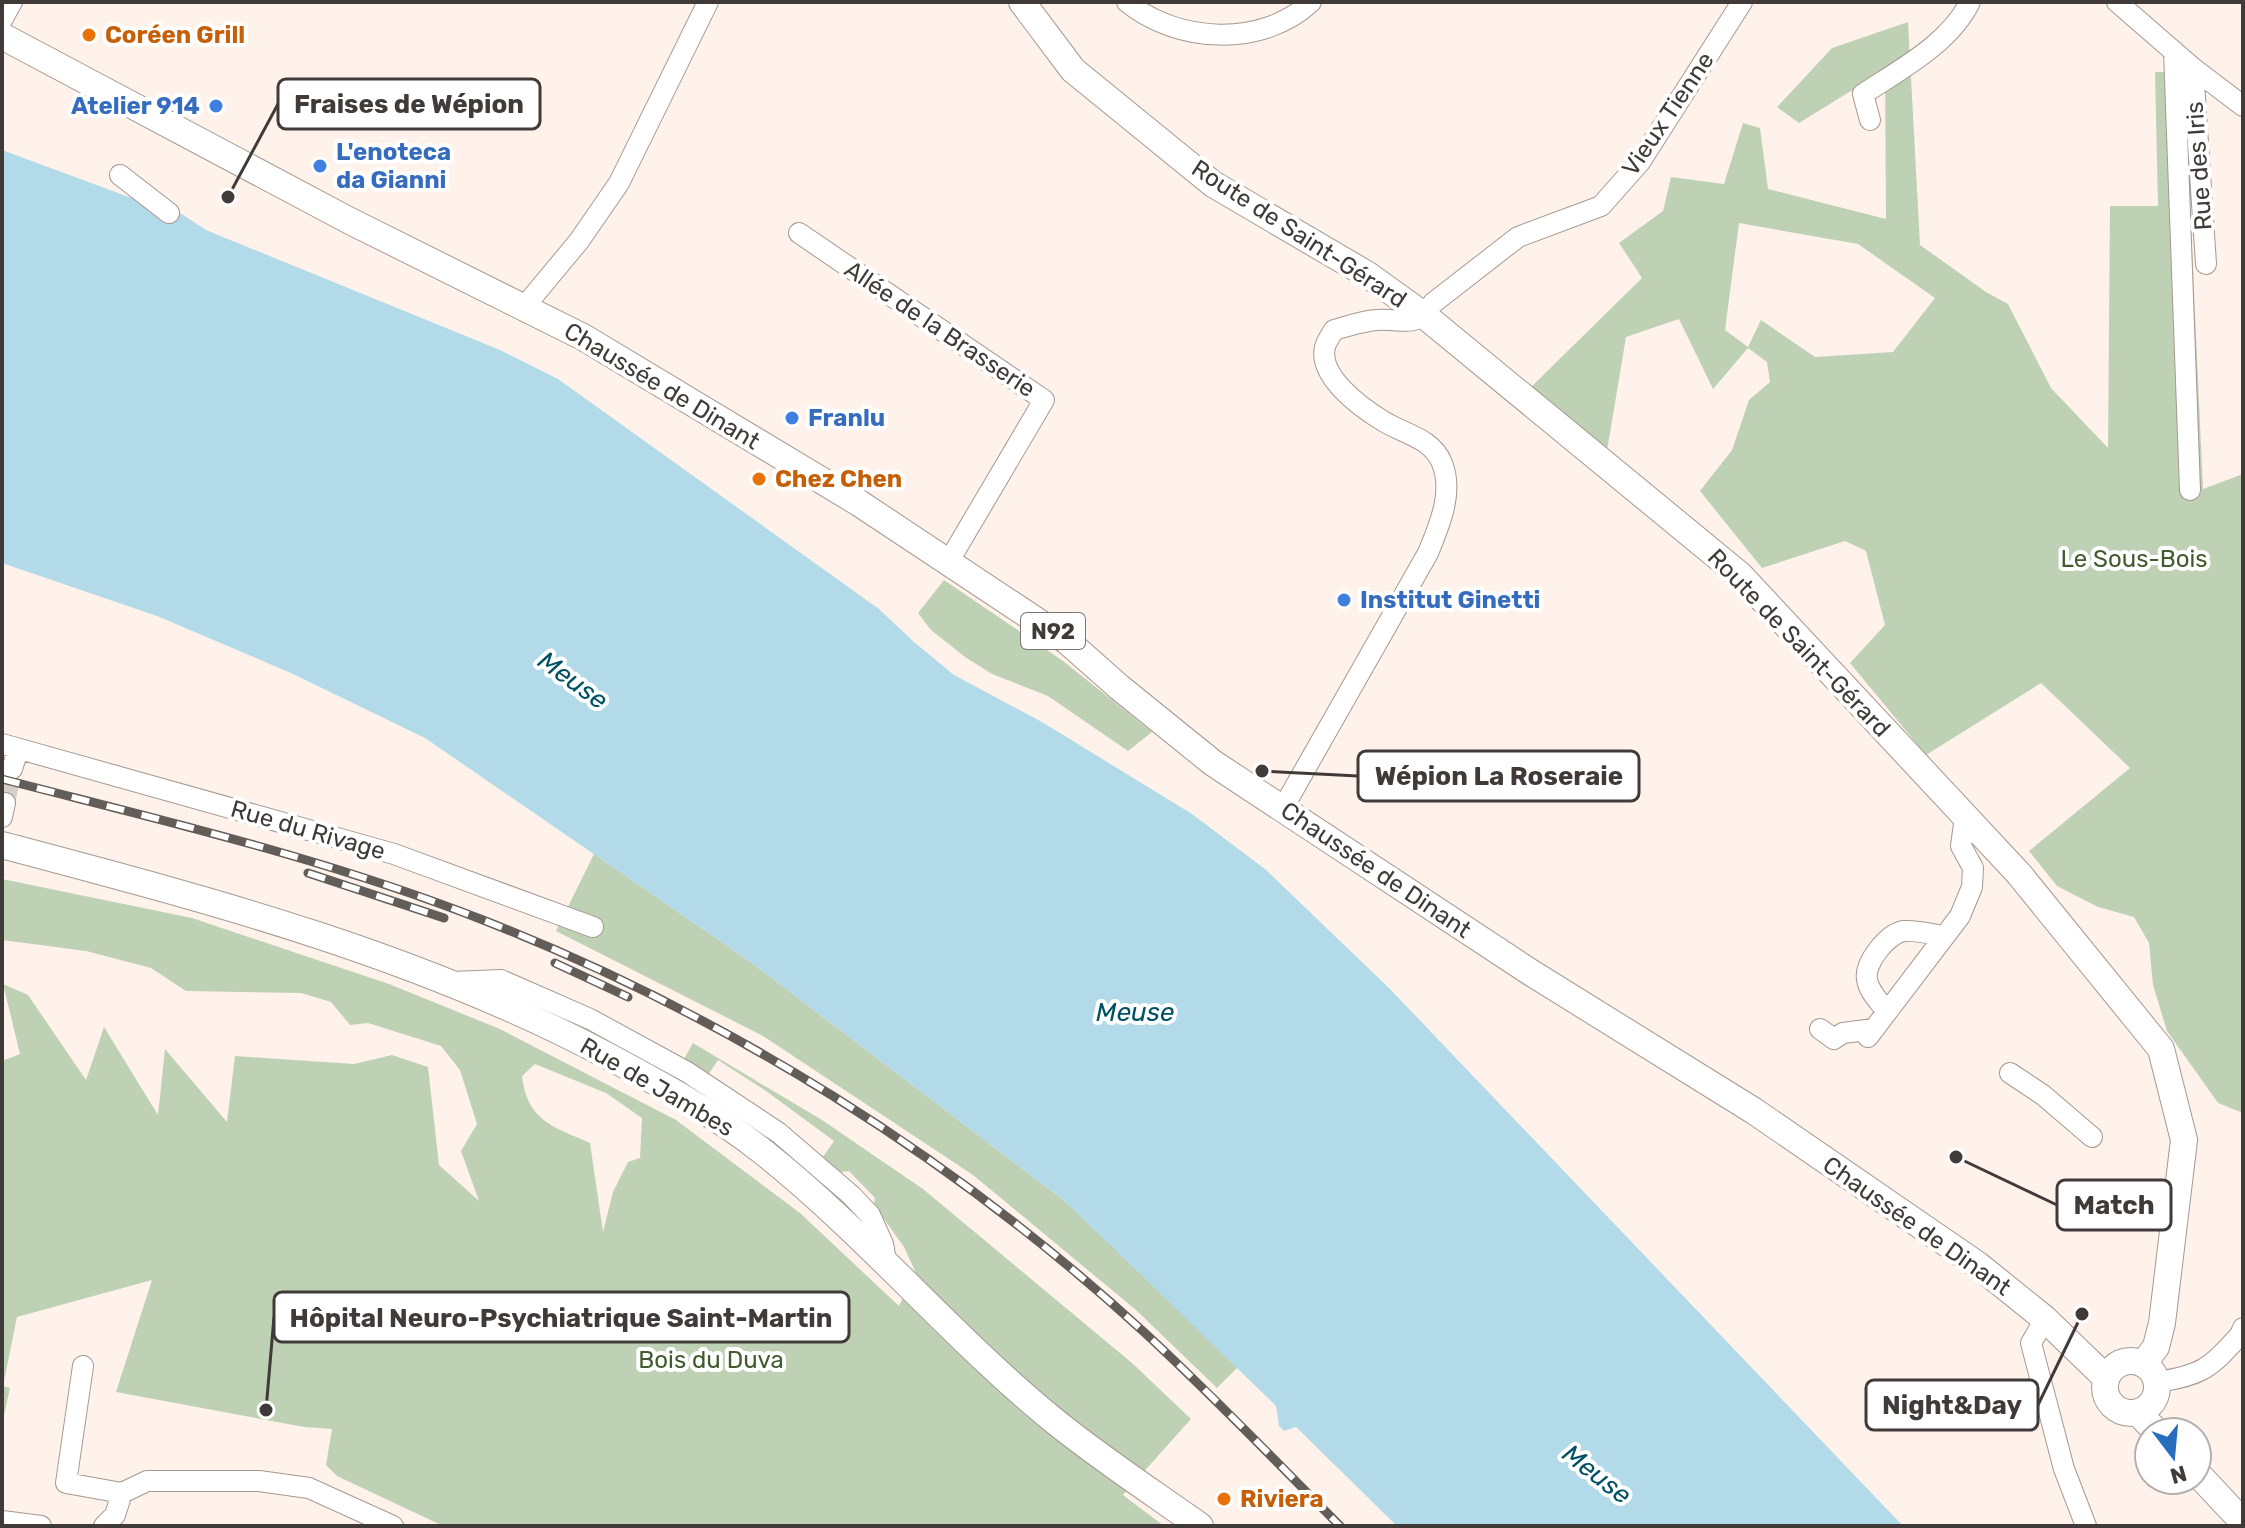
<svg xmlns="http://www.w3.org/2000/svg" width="2245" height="1528" viewBox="0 0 2245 1528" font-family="Rubik,sans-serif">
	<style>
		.green { fill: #bfd1b5; fill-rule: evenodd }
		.water { fill: #b3dae9 }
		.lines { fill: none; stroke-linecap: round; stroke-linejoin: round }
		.minor-tunnel { stroke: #d8cdc6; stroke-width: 20; stroke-dasharray: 20 10; stroke-linecap: butt }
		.minor-casing { stroke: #a49991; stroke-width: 22 }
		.major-casing { stroke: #a49991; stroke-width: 28 }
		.minor { stroke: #fff; stroke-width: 20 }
		.major { stroke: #fff; stroke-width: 26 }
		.rail-casing { stroke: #635d59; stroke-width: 9 }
		.rail { stroke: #fff; stroke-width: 6; stroke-dasharray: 18; stroke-linecap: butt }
		.food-dot { fill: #e8710a; stroke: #fff; stroke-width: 3 }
		.shop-dot { fill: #3f7fe0; stroke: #fff; stroke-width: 3 }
		.labels { text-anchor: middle; stroke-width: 8; stroke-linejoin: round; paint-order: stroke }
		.shield { fill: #fff; stroke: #797674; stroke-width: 2 }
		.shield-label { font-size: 22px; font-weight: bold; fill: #403b38 }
		.food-label { font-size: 24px; font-weight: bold; fill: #c56008; stroke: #fff; text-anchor: start }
		.shop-label { font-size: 24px; font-weight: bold; fill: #366cbe; stroke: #fff; text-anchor: start }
		.street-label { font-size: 24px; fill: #403b38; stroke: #fff }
		.park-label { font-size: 24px; fill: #425c30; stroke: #fff }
		.water-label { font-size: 26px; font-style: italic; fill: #005066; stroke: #fff }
		.leader { fill: none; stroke: #403b38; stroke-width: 3 }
		.callout-dot { fill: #403b38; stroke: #fff; stroke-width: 3 }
		.callout { fill: #fff; stroke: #403b38; stroke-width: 3 }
		.callout-label { font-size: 26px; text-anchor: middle; font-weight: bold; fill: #403b38 }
	</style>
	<rect width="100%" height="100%" fill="#fef2ea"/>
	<path class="green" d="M1908,22L1920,245L1986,292L2008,304L2051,388L2108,448L2110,206H2158L2155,72H2184L2203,489L2243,474V1113L2218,1103L2167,1031L2153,985L2149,943L2134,917L2098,907L2057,886L2029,851L2130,768L2041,683L1926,755L1850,663L1885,625L1866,551L1845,541L1762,568L1700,491L1732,450L1749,400L1770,382L1767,362L1748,348L1713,389L1679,319L1626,337L1605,463L1522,396L1642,278L1619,243L1663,211L1671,177L1724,184L1743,123L1760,128L1768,189L1886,219L1885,70L1799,123L1777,107L1832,48ZM1739,223L1858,244L1935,298L1893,352L1815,357L1761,320L1748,347L1725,330Z
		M944,580L1063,661L1152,732L1128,751L1048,696L992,674L965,657L931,630L918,613Z
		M594,854L752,963L1066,1202L1238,1367L1217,1388L1136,1310L973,1175L763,1036L556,931Z
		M2,879L192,918L389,984L500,1029L676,1120L800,1213L899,1306L915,1271L904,1247L874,1205L875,1198L849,1171L835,1173L820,1161L834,1141L766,1091L718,1060L708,1075L683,1061L693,1043L822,1120L923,1189L1132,1363L1191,1419L1123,1495L1164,1526H443L337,1476L326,1465L332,1429L304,1427L116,1392L152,1280L17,1317L3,1386L10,1388L2,1424V1061L20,1054L3,984L28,995L86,1080L104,1027L158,1115L165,1049L227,1122L235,1056L354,1064L392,1055L428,1067L439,1165L479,1201L461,1151L477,1124L460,1070L441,1046L368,1023L350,1025L331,1002L301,993L186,991L151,968L86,951L2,940ZM535,1064L606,1093L642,1118L640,1158L628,1162L613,1192L603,1232L590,1143C554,1127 527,1121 522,1076Z"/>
	<path class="water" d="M2,150L137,200L177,211L206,230L500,350L558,379L879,609L914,642L954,675L1042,722L1192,814L1265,869L1388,987L1903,1526H1397L1296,1427L1284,1431L1279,1426L1276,1406L1066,1202L752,963L425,738L291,673L157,616L2,563Z"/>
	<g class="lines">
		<path class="minor-tunnel" d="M5,803L12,769"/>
		<g class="minor-casing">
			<path id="minor" d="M1127,2C1177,43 1262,48 1311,2
				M2117,2L2193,68L2243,106
				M2,20L12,2
				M2174,51L2190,490
				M2193,68L2206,264
				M1870,120L1863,94C1901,69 1949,44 1970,2
				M120,175L169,213
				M799,233L1044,400L949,561
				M525,306L579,241L619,183L708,2
				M2,744L394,854L593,927
				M12,769L18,750
				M1283,808L1428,553C1439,526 1454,493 1442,463C1432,438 1404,434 1383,421C1360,407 1318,376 1325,347C1326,342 1331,335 1334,330C1348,326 1363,321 1377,320C1404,318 1416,330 1433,303L1518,237L1601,206L1640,162L1742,2
				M2,817L5,803
				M451,982L501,980L590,1019L687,1072L779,1133L851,1195L870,1215L883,1244L887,1266
				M1887,1012C1880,1002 1868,991 1867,979C1864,963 1888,933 1904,931C1917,930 1931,934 1943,936
				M1820,1029L1834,1039L1843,1033L1874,1029
				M1868,1037L1960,916L1972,887L1973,868L1961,846L1965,816
				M2010,1073L2043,1095L2092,1137
				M2045,1319L2031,1343L2064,1469L2086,1526
				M83,1366L66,1483L122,1493
				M2157,1382C2203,1375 2210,1368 2240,1335L2243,1328
				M2,1521L41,1526
				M104,1526L115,1515L122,1493L147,1481H259L309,1488L393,1526"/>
		</g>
		<g class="major-casing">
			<path id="major" d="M1022,2L1073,70L1213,184L1368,275L1425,316L1740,575L2019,874L2161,1049L2184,1140L2162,1323L2156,1347L2143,1364
				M2,36L350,221L583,337L859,503L1067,641L1119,687L1213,763L1530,972L1754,1111L1978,1265L2045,1319L2106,1378
				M2,845C209,900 416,954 606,1055C660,1084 714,1113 762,1151C867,1234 953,1339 1057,1423C1103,1460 1152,1492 1200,1526
				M2105 1387a26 26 0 1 1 52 0a26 26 0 1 1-52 0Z
				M2138,1413L2157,1432
				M2197,1473L2243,1522"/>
		</g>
		<use href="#minor" class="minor"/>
		<use href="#major" class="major"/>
		<g class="rail-casing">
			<path id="rail" d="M2,779C164,821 328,859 483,920C726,1015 953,1157 1145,1333C1212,1395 1276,1461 1340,1526
				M308,873L444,918
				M555,963L628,997"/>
		</g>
		<use href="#rail" class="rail"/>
	</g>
	<g class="food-dot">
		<circle cx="89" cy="35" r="8"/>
		<circle cx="759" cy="479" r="8"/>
		<circle cx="1224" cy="1499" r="8"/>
	</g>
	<g class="shop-dot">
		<circle cx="216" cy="106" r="8"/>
		<circle cx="320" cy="166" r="8"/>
		<circle cx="792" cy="418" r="8"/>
		<circle cx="1344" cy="600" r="8"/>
	</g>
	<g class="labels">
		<rect class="shield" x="1021" y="613" width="64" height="36" rx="6"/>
		<g class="shield-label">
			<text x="1053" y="639">N92</text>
		</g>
		<g class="food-label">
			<text x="105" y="43">Coréen Grill</text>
			<text x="775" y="487">Chez Chen</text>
			<text x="1240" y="1507">Riviera</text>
		</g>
		<g class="shop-label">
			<text x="200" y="114" text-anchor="end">Atelier 914</text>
			<text x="336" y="160">L'enoteca<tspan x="336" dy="28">da Gianni</tspan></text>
			<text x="808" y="426">Franlu</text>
			<text x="1360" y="608">Institut Ginetti</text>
		</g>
		<g class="street-label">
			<text transform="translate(1668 114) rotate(-56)" y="8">Vieux Tienne</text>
			<text transform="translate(2199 166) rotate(-94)" y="8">Rue des Iris</text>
			<text transform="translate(1299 234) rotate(33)" y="8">Route de Saint-Gérard</text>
			<text transform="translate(940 329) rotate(34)" y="8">Allée de la Brasserie</text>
			<text transform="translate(662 386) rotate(31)" y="8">Chaussée de Dinant</text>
			<text transform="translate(1799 643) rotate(46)" y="8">Route de Saint-Gérard</text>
			<text transform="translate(308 830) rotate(16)" y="8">Rue du Rivage</text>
			<text transform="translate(1376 870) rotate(34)" y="8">Chaussée de Dinant</text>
			<text transform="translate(657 1087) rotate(30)" y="8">Rue de Jambes</text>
			<text transform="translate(1917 1226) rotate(35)" y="8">Chaussée de Dinant</text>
		</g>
		<g class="park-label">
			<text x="2134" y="567">Le Sous-Bois</text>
			<text x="711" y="1368">Bois du Duva</text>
		</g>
		<g class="water-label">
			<text transform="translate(573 680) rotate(36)" y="9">Meuse</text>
			<text x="1135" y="1021">Meuse</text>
			<text transform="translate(1597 1474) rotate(38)" y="9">Meuse</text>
		</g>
	</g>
	<path class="leader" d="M228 197L278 104M1262 771L1358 776M1956 1157L2057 1205M266 1410L274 1317M2082 1314L2038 1405"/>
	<g class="callout-dot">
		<circle cx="228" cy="197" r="8"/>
		<circle cx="1262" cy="771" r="8"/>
		<circle cx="1956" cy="1157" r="8"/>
		<circle cx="266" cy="1410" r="8"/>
		<circle cx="2082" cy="1314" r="8"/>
	</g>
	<g class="callout">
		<rect x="278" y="79" width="262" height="50" rx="8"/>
		<rect x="1358" y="751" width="281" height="50" rx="8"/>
		<rect x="2057" y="1180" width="114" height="50" rx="8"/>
		<rect x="274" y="1292" width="575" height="50" rx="8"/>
		<rect x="1866" y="1380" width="172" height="50" rx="8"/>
	</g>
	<g class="callout-label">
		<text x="409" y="113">Fraises de Wépion</text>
		<text x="1499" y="785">Wépion La Roseraie</text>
		<text x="2114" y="1214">Match</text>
		<text x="561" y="1327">Hôpital Neuro-Psychiatrique Saint-Martin</text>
		<text x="1952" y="1414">Night&amp;Day</text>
	</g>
	<rect width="2245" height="1528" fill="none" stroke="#403b38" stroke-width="8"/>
	<g transform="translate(2173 1456) rotate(164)"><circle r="38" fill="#ffffff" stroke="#b3b1af" stroke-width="2"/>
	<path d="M0-6L14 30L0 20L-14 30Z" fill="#286dbe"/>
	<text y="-12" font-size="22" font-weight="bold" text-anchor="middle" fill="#403b38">N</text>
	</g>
</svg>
